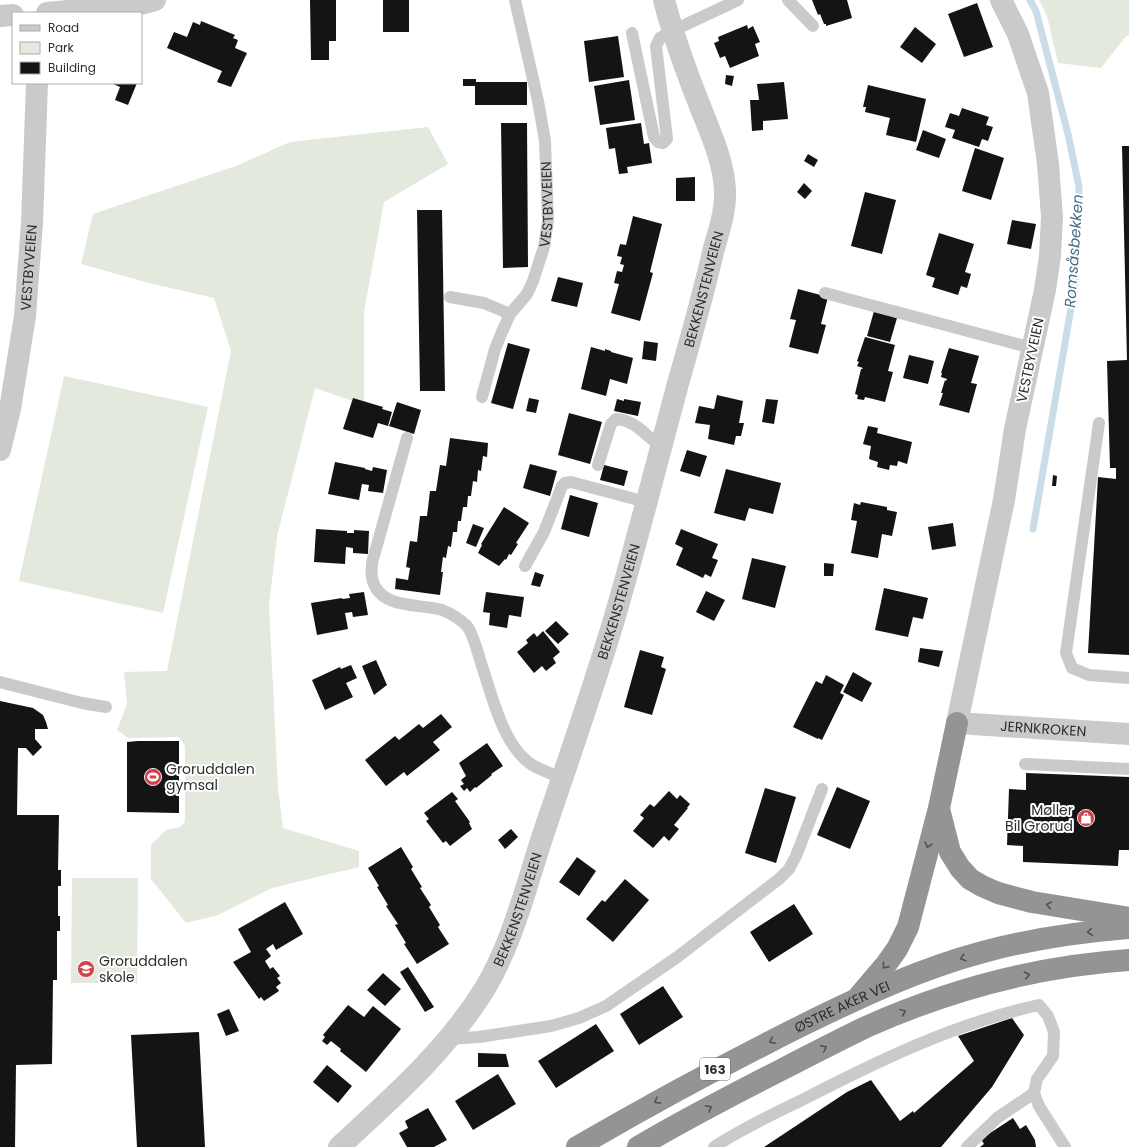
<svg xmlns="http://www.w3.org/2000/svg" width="1129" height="1147" viewBox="0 0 1129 1147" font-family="Poppins,sans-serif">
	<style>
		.green { fill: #e3e9dc }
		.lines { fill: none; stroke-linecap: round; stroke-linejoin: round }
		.stream { stroke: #cadce7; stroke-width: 7 }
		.building { fill: #141414 }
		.lane { stroke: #cacaca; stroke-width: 12 }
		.street { stroke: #cacaca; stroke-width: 22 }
		.highway { stroke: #949494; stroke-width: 22 }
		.oneway { stroke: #515151 }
		.labels { text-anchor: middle; stroke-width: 4; stroke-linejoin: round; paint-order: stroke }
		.shield { fill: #fff; stroke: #6c6c6c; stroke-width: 1 }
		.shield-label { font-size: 13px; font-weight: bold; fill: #2d2d2d }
		.street-label { font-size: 14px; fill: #2d2d2d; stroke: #fff }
		.poi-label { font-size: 14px; fill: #2d2d2d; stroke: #fff; text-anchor: start }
		.water-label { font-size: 15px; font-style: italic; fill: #446c86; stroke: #fff }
	</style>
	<rect width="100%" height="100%" fill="#fff"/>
	<path class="green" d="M1039,0H1129V36H1126L1101,68L1058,63L1047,16Z
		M428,127L448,164L384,202L364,312V405L315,388L277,536L269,606L278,788L283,828L359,851V867L272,888L218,915L186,923L151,879V845L166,830L180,827L185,822V746L179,737L128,738L117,730L127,704L124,672L167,671L231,351L214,298L149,283L81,264L93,214L236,166L290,142Z
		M64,376L208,407L163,613L19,581Z
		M72,878H138L137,983H71Z"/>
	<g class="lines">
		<path class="stream" d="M1030,0L1036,11L1068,134L1079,187L1075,285L1033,529"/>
	</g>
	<path class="building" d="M310,0H336V41H329V60H311Z
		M383,0H409V32H383Z
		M812,0H847L852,18L826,26V24H824L820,14L818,15Z
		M977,3L993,47L964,57L948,14Z
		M201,21L235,35L233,38L238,40L235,48L247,53L231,87L217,82L222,71L167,48L174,32L187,37L193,22L200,25Z
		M747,25L748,29L753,26L760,42L755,44L759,56L730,68L725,56L720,58L714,43L719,41L718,37Z
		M915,27L936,44L922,63L900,47Z
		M618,36L624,77L589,82L584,41Z
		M726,75L734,76L732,86L725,84Z
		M463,79H476V82H527V105H475V86H463Z
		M629,80L635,120L600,125L594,86Z
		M784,82L788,119L763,121V130L752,131L750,100H759L757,84Z
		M111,83H137L128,105L115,100L120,87Z
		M868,85L926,99L916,142L886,135L890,118L865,112L866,107H863Z
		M962,108L989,117L986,125L993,127L988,141L982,139L979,147L952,138L955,130L945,127L950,113L959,116Z
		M501,123H527L528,267L503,268Z
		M641,123L644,144L649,143L652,163L627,167L628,173L619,174L615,148L609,149L606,128Z
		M923,130L946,139L939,158L916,150Z
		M1122,146H1129V655L1088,653L1098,477L1116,479V468H1110L1107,361L1127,360Z
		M975,148L1004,158L991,200L962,191Z
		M808,154L818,160L814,167L804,161Z
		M695,177V201H676V178Z
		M804,183L812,191L805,199L797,192Z
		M865,192L896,200L882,254L851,246Z
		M417,210H442L445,391H420Z
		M633,216L662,224L650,272L653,273L640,321L611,313L619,284L614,283L617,271L622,272L624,265L620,264L622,257L617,256L620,244L626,245Z
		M1012,220L1036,224L1031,249L1007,244Z
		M939,233L974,244L965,272L971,274L967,288L961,286L958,295L932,287L935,278L926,275Z
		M558,277L583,283L577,307L551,301Z
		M798,289L828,297L821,324L826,325L818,354L789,347L796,320L790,319Z
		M874,311L897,318L890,342L867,336Z
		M865,337L895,345L888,371L893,372L885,402L865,397L864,400L857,399L858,395L855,394L861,369H862L863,368L857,366L859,362L857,361Z
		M644,341L658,343L656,361L642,359Z
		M508,343L530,349L513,409L491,403Z
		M591,347L605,351V349L611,351V352L633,358L627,384L610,379L606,396L581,389Z
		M949,348L979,356L971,383L977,384L969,413L939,405L943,393H941L945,380L946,381L947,379L941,377L942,373H941Z
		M909,355L934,361L928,384L903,378Z
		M717,395L743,401L739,423H744L741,436H736L734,445L708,439L710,425L695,423L699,406L714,409Z
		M353,398L383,407L382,409L392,412L388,426L378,423L373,438L343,429Z
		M529,398L539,400L536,413L526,411Z
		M617,399L624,401V399L641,402L638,416L614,411Z
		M766,399L778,400L774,424L762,422Z
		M397,402L421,410L414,434L389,426Z
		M569,413L602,422L590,464L558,455Z
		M868,426L878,428L877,433L912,442L907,464L898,461L897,466L890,465L889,470L877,467L878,462L869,459L871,446L863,444Z
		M450,438L488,443L487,457L483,456L481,471L478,470L477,482L473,481L471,496H468L467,507H463L461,521H458L457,532H453L451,547L448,546L446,558L443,557L441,572H443L440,595L395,589L396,578L408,580L410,568L406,567L410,541L417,542L420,516H427L430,491H436L440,465L446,466Z
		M687,450L707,456L700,477L680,471Z
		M335,462L365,468V469L372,471L373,467L387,470L383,493L368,491L369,485L362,484L359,500L328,494Z
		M530,464L557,471L550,496L523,488Z
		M604,465L628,471L624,486L600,480Z
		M726,469L781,483L773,514L749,508L745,521L714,513Z
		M1053,475L1057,476L1056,486H1052Z
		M570,495L598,503L589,537L561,529Z
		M861,502L887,507V510L897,512L892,536L882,534L878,558L851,553L857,521L851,520L854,503L860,505Z
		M504,507L529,523L516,543L518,544L511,555L509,554L506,560L505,559L499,566L478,553L482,545L481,544Z
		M953,523L956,546L932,550L928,527Z
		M473,524L484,528L476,547L466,543Z
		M316,529L347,531V533H354V530L369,531L368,554L353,553V548L346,547L345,564L314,562Z
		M681,529L718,544L712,558L718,560L711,577L705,574L703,578L676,565L683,548L675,544Z
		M752,558L786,566L775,608L742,599Z
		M824,563L834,564L833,576H824Z
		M535,572L544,575L540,587L531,585Z
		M884,588L928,598L923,619L913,617L908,637L875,630Z
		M706,591L725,600L714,621L696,612Z
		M364,592L368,615L353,617L352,612L345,613L348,629L317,635L311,603L342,598V599L350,598L349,594Z
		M486,592L524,597L521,617L509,615L507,628L489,625L490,613L483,612Z
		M556,621L569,634L558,644L545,631Z
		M543,631L560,652L553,658L556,663L546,671L542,666L534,673L517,652L528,643L526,640L534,633L537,637Z
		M920,648L943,651L939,667L918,662Z
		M640,650L664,657L661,667L666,669L652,715L624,707Z
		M376,660L387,685L374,695L362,666Z
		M351,665L357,678L346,683L353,697L325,710L312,680L340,667L341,669Z
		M853,672L872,683L862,702L843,692Z
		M826,675L844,685L840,693L844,695L822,740L818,738V739L793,727L816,681L822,684Z
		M0,701L33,708L43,715L46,722L48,729H35V739L42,747L33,756L26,748H18L17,815H59L58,870H61V886H58V916H60V931H57V980H53L52,1064L16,1065L15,1147H0Z
		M441,714L452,727L433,742L440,750L407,776L404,772L386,786L365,760L395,736L399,740L419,724L423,728Z
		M138,741H179V813L127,812V742Z
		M487,743L503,766L491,774L492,775L476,788L475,787L470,792L467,788L464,791L460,786L464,784L461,780L466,776L459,763Z
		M1026,773L1129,777V850H1119L1118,866L1023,862V846L1007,845L1009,789L1026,790Z
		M837,787L870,801L850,849L817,835Z
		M765,788L796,797L776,863L745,853Z
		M669,791L677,799L680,795L690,804L687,808H688L674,825L679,829L669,841L664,836L653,848L633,831L644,818L640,815L650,804L654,807Z
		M452,792L458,799L455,801L470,822L469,823L472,829L450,846L446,841L443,843L426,821L429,819L424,813Z
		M511,829L518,837L505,849L498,840Z
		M401,847L413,867L411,869L422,887L420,888L431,905L429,907L440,925L438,927L449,944L417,964L404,944L406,943L395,925L398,924L386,906L388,905L377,887L379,886L368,868Z
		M577,857L596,871L579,896L559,882Z
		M625,879L649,900L613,942L586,919L602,900L605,902Z
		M285,902L303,934L276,950L273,944L266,949L271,956L265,961L270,969L273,967L280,976L277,978L281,983L276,987L279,991L264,1001L261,997L259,999L233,962L251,952L238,929Z
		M794,904L813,934L769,962L750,932Z
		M408,967L434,1007L425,1012L400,972Z
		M383,973L401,989L385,1006L367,990Z
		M663,986L683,1017L639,1045L620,1014Z
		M348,1005L364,1017L373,1006L401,1029L366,1072L340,1051L341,1049L331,1041L327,1045L322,1041L325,1037L323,1035Z
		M229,1009L239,1031L226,1036L217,1014Z
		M1012,1018L1024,1035L992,1087L941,1147H764L847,1092L871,1080L900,1121L913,1111L914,1113L974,1061L958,1036Z
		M596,1024L614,1051L556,1088L538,1061Z
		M199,1032L205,1147H137L131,1035Z
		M478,1053L506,1054L509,1067H478Z
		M327,1065L352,1086L338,1103L313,1082Z
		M498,1074L516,1104L473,1130L455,1101Z
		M428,1108L447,1140L434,1147H407L399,1133L408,1128L405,1121Z
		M1013,1118L1020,1129L1026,1125L1035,1140L1036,1147H980L984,1144L981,1139Z"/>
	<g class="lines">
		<g class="lane">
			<path d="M788,0L813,26"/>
			<path d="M632,33L654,137L658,142L663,143L667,139L656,46L660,38L672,31L738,0"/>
			<path d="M825,293L1032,348"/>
			<path d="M450,297L484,303L510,314"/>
			<path id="s1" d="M482,397L495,349L502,332L510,314L527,294L533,281L544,247L548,221L545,141L538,101L515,0"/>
			<path d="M1099,423L1066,653L1072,668L1089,675L1129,678"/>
			<path d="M407,438L372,563C372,568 371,574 372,578C379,610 418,603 442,610C450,613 460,619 467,626C473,634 478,653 481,663C492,695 503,748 534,766C543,771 553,774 562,778"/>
			<path d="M598,465L611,424L616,419C636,420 645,436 661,446"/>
			<path d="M525,566L544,532L562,486L565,483L571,482L646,502"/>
			<path d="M0,682L82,703L106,707"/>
			<path d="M1025,764L1129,769"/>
			<path d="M449,1039L479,1037L551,1026L579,1018L606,1006L676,958L779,879L789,869L796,856L822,789"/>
			<path d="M714,1147C741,1129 771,1115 800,1101C876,1062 955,1023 1039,1005L1048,1016L1054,1032L1053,1056L1037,1079L1034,1093L1039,1106L1065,1147"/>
			<path d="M967,1147L997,1118L1034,1093"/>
		</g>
		<g class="street">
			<path id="s2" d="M1001,0L1018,34L1038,93L1048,164L1052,217L1050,256L1045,290L1015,429L1004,500L957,723L1129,734"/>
			<path d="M47,13L140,4L155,0"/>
			<path d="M0,16L13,15"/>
			<path id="s3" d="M0,450L10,409L25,316L32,223L37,83"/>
			<path id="s4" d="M339,1147C391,1099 446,1051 484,990C515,939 528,877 548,820C570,755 593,689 613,623C637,542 657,461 679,380C691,338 703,295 713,252C718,233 726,212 725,191C724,160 709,130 698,101C685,68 673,35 664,0"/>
		</g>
		<g class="highway">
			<path d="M939,809L950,852L960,868L970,879L982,886L998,893L1032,902L1129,918"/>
			<path d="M859,996L887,963L897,949L908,927L939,808L957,723"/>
			<path id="s5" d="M577,1147C651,1104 725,1064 801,1026C860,997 919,969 983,952C1031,939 1080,932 1129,928"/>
			<path d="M638,1147C684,1120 732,1095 779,1071C808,1056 837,1041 866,1027C949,990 1039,966 1129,960"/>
		</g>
	</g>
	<defs><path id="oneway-chevron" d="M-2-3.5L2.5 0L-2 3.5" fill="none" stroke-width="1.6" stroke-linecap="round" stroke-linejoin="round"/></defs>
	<g class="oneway">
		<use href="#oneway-chevron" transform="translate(928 845) rotate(106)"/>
		<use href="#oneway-chevron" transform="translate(1049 905) rotate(-170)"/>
		<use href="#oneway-chevron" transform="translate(1090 932) rotate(172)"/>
		<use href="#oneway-chevron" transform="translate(963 958) rotate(163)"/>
		<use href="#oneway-chevron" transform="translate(885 966) rotate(129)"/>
		<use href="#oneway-chevron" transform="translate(1027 975) rotate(-12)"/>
		<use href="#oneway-chevron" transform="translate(903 1012) rotate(-22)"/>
		<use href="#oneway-chevron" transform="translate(772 1041) rotate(154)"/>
		<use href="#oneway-chevron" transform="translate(824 1048) rotate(-26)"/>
		<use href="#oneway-chevron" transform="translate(657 1101) rotate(151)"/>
		<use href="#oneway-chevron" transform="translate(709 1108) rotate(-29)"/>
	</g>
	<defs>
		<g id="stadium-disc" transform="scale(0.9)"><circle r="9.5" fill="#d1424c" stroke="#fff"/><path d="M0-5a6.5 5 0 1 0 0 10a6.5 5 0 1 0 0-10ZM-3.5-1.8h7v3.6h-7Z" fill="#fff"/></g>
		<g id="shop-disc" transform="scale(0.9)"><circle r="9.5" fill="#d1424c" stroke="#fff"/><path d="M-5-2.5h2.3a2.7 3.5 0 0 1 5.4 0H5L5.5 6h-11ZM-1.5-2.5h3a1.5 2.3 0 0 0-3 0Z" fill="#fff"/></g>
		<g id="school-disc" transform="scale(0.9)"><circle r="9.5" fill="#d1424c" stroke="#fff"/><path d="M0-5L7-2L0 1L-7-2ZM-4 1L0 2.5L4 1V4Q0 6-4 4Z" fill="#fff"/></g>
	</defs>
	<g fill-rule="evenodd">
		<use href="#stadium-disc" x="153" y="777"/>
		<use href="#shop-disc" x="1086" y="818"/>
		<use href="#school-disc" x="86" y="969"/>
	</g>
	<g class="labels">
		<rect class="shield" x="700" y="1058" width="30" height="22" rx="3"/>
		<g class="shield-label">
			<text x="715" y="1074">163</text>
		</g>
		<g class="street-label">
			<text dy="5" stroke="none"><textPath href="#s1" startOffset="207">VESTBYVEIEN</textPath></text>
			<text dy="5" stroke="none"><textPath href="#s3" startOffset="185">VESTBYVEIEN</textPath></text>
			<text dy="5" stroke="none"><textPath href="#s4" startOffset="950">BEKKENSTENVEIEN</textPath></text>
			<text transform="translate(1030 360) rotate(-78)" y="5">VESTBYVEIEN</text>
			<text dy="5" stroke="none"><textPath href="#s4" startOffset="626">BEKKENSTENVEIEN</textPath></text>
			<text dy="5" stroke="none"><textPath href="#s2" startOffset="827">JERNKROKEN</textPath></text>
			<text dy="5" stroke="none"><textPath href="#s4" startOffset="302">BEKKENSTENVEIEN</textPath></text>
			<text dy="5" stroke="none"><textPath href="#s5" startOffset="300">ØSTRE AKER VEI</textPath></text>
		</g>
		<g class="poi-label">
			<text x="166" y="774">Groruddalen<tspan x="166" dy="16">gymsal</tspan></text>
			<text x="1073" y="815" text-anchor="end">Møller<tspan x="1073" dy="16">Bil Grorud</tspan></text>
			<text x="99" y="966">Groruddalen<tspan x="99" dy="16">skole</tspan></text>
		</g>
		<g class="water-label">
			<text transform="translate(1074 251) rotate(-86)" y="5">Romsåsbekken</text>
		</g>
	</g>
	<rect x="12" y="12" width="130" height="72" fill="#ffffff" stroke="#ababab"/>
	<rect x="20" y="25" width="20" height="6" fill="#cacaca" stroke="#ababab"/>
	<text x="48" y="32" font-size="12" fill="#2d2d2d">Road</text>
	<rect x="20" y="42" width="20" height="12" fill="#e3e9dc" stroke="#ababab"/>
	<text x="48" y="52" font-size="12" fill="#2d2d2d">Park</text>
	<rect x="20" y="62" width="20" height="12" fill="#141414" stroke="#ababab"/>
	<text x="48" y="72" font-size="12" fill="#2d2d2d">Building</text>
</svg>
